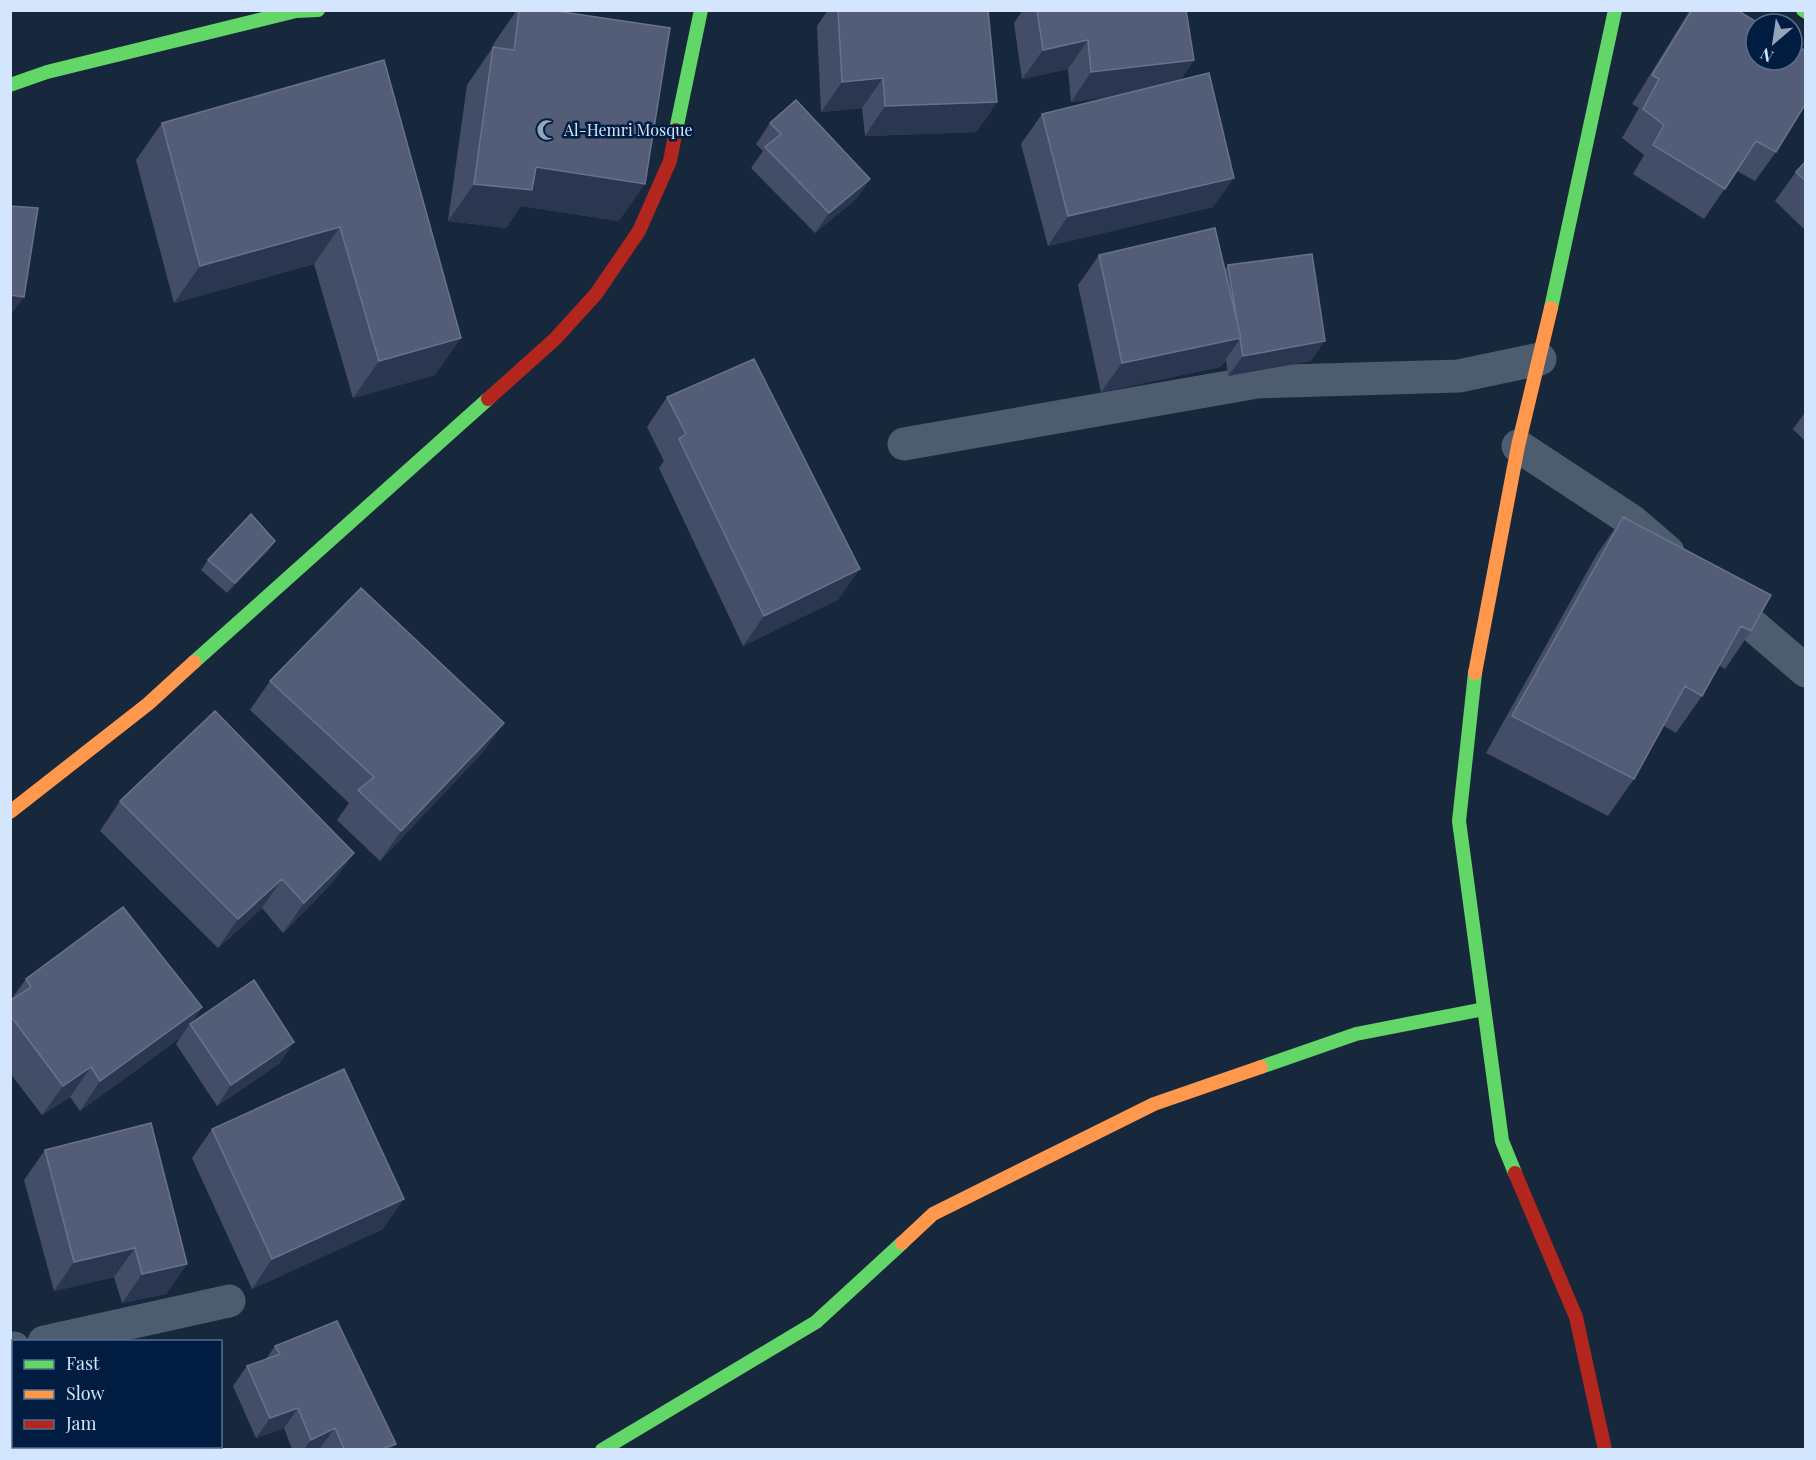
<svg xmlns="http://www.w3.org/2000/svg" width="1816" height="1460" viewBox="0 0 1816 1460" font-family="'Playfair Display',serif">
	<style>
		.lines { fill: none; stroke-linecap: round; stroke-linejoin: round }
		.street { stroke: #4e5c6f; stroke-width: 33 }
		.fast { stroke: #63d668; stroke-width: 14 }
		.slow { stroke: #ff974d; stroke-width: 14 }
		.jam { stroke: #b3261e; stroke-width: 14 }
		.wall { fill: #444d67 }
		.shaded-wall { fill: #2b3750 }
		.building { fill: #535d78; stroke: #68728d; stroke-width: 1.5 }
		.labels { text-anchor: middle; stroke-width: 5; stroke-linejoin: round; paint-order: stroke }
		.poi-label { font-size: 16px; fill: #d4e6fe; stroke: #001d41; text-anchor: start }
	</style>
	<rect width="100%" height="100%" fill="#17283d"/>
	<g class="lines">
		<path class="street" d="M904,444L1257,382L1459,376L1540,359
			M1518,446L1632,521L1668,552
			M1721,598L1806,671
			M44,1342L229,1301
			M10,1349L14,1348"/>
		<path class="fast" d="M1803,10L1806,12
			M10,85L47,72L296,11L318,10
			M676,130L701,10
			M1551,308L1615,10
			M194,662L488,399
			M1475,673L1459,821L1502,1141L1515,1173
			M1261,1067L1356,1034L1484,1009
			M602,1450L816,1322L902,1243"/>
		<path class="slow" d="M1475,673L1518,446L1551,308
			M10,812L148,704L194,662
			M902,1243L933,1214L1154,1104L1261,1067"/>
		<path class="jam" d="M488,399L555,339L596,294L639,231L670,161L676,130
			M1515,1173L1576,1317L1605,1450"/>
	</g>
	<path class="wall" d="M517,10H549L619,221L521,206L506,228L448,221L467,85L493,47L494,43Z
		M828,10H988L997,102L976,132L865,136L862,108L821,112L817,26Z
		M1023,10H1186L1194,60L1180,80L1213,207L1048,246L1021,144L1042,114L1114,96L1071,102L1068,69L1022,79L1014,23Z
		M1690,10H1737L1776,152L1755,181L1737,171L1704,219L1633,174L1644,155L1622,138L1639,108L1632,104Z
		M384,60L435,375L353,398L314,264L174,303L136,160L162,123Z
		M770,123L870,179L856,199L815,233L751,168L763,151L756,144Z
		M1806,161V231L1775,201L1796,172Z
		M1099,255L1225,270L1228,265L1311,361L1228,376L1226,360L1220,367L1101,392L1078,285Z
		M667,397L839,599L743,646L659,468L664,461L647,427Z
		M1806,411V442L1793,429Z
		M1623,517L1751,631L1725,669L1719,665L1702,696L1676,733L1664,726L1634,779L1608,816L1486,753L1597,554Z
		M275,541L268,551L227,593L201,570L208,560Z
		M270,681L483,752L380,861L337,820L349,803L250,710Z
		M120,801L333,882L283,933L262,908L218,948L100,831Z
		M26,979L202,1007L191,1023L280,1063L217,1106L176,1044L180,1038L80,1111L70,1097L42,1115L10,1073V1001Z
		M212,1129L383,1229L252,1289L192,1158Z
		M45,1150L187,1264L166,1294L122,1303L114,1277L54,1291L24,1180Z
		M275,1346L392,1449H321L320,1448L318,1449H292L284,1428L256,1438L233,1386L247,1366L266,1359Z
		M93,1446H208L209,1449H94Z"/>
	<path class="shaded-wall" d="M1088,40L1068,69L1022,79L1043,50Z
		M1194,60L1174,89L1071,102L1091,72Z
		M883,78L862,108L821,112L842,82Z
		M997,102L976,132L865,136L885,106Z
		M536,167L645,184L619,221L521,206L506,228L448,221L474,184Z
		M1234,178L1213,207L1048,246L1068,216Z
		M870,179L856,199L815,233L829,213Z
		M340,227L314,264L174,303L200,266Z
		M10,295L24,297L10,316Z
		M461,338L435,375L353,398L379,361Z
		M1241,338L1220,367L1101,392L1122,363Z
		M1325,341L1311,361L1228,376L1243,356Z
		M275,541L268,551L227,593L235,583Z
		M860,569L839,599L743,646L764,616Z
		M504,723L483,752L380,861L401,831Z
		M354,853L333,882L283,933L304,903Z
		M282,879L262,908L218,948L238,919Z
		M202,1007L180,1038L80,1111L100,1081Z
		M294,1042L280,1063L217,1106L231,1085Z
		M91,1067L70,1097L42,1115L63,1086Z
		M404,1199L383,1229L252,1289L272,1259Z
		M135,1248L114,1277L54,1291L74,1262Z
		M187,1264L166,1294L122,1303L142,1274Z
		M298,1408L284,1428L256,1438L270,1418Z
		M335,1428L320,1448L318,1449H304L311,1440Z
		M396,1444L392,1449H382Z"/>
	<path class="building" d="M519,10H549L670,28L645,184L536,167L532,190L474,184L493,47L514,50Z
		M838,10H988L997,102L885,106L883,78L842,82Z
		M1037,10H1186L1194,60L1091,72L1088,40L1043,50Z
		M1692,10H1737L1760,24H1756V60H1792V43L1806,51V103L1776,152L1756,141L1725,189L1653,145L1664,125L1643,109L1659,79L1652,75Z
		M384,60L461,338L379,361L340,227L200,266L162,123Z
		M1209,73L1234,178L1068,216L1042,114Z
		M796,100L870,179L829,213L765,147L781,134L770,123Z
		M1806,161V181L1796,172Z
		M10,206L38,208L24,297L10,295Z
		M1215,228L1241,338L1122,363L1099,255Z
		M1312,254L1325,341L1243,356L1240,339L1241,338L1237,321L1228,265Z
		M754,359L860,569L764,616L679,439L686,434L667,397Z
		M251,514L275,541L235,583L208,560Z
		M1623,517L1771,595L1751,631L1741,626L1702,696L1685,686L1634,779L1512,716Z
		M361,588L504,723L401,831L358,790L374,777L270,681Z
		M215,711L354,853L304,903L282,879L238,919L120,801Z
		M123,907L202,1007L100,1081L91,1067L63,1086L10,1015V1001L31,987L26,979Z
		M254,980L294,1042L231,1085L190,1024Z
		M344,1069L404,1199L272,1259L212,1129Z
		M151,1123L187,1264L142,1274L135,1248L74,1262L45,1150Z
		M337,1321L396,1444L382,1449H344L335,1428L311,1440L298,1408L270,1418L247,1366L280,1354L275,1346Z
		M10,1395H14V1446H86V1449H10Z
		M115,1446H208L209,1449H116Z"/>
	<defs>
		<g id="mosque-bare" transform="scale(1.62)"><path d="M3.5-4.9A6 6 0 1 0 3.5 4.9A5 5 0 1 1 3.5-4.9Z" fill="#92a4ba" stroke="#001d41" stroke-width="2.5" paint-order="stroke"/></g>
	</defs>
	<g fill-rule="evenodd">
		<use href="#mosque-bare" x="547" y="130"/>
	</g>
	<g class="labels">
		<g class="poi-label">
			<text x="564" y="136">Al-Hemri Mosque</text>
		</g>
	</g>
	<rect width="1816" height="1460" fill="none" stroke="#d4e6fe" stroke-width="24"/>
	<rect x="12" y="1340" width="210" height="108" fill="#001d41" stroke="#556d8d" stroke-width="1.5"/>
	<rect x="24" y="1360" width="30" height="9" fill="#63d668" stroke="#556d8d" stroke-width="1.5"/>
	<text x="66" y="1370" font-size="18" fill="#d4e6fe">Fast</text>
	<rect x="24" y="1390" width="30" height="9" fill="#ff974d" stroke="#556d8d" stroke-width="1.5"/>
	<text x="66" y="1400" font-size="18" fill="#d4e6fe">Slow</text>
	<rect x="24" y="1420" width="30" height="9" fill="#b3261e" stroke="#556d8d" stroke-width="1.5"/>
	<text x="66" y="1430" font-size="18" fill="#d4e6fe">Jam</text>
	<g transform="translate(1774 42) rotate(209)"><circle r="28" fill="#001d41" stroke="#556d8d" stroke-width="1.5"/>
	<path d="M0-4.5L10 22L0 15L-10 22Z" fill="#92a4ba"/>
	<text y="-9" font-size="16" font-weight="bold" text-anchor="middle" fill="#d4e6fe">N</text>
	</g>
</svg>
